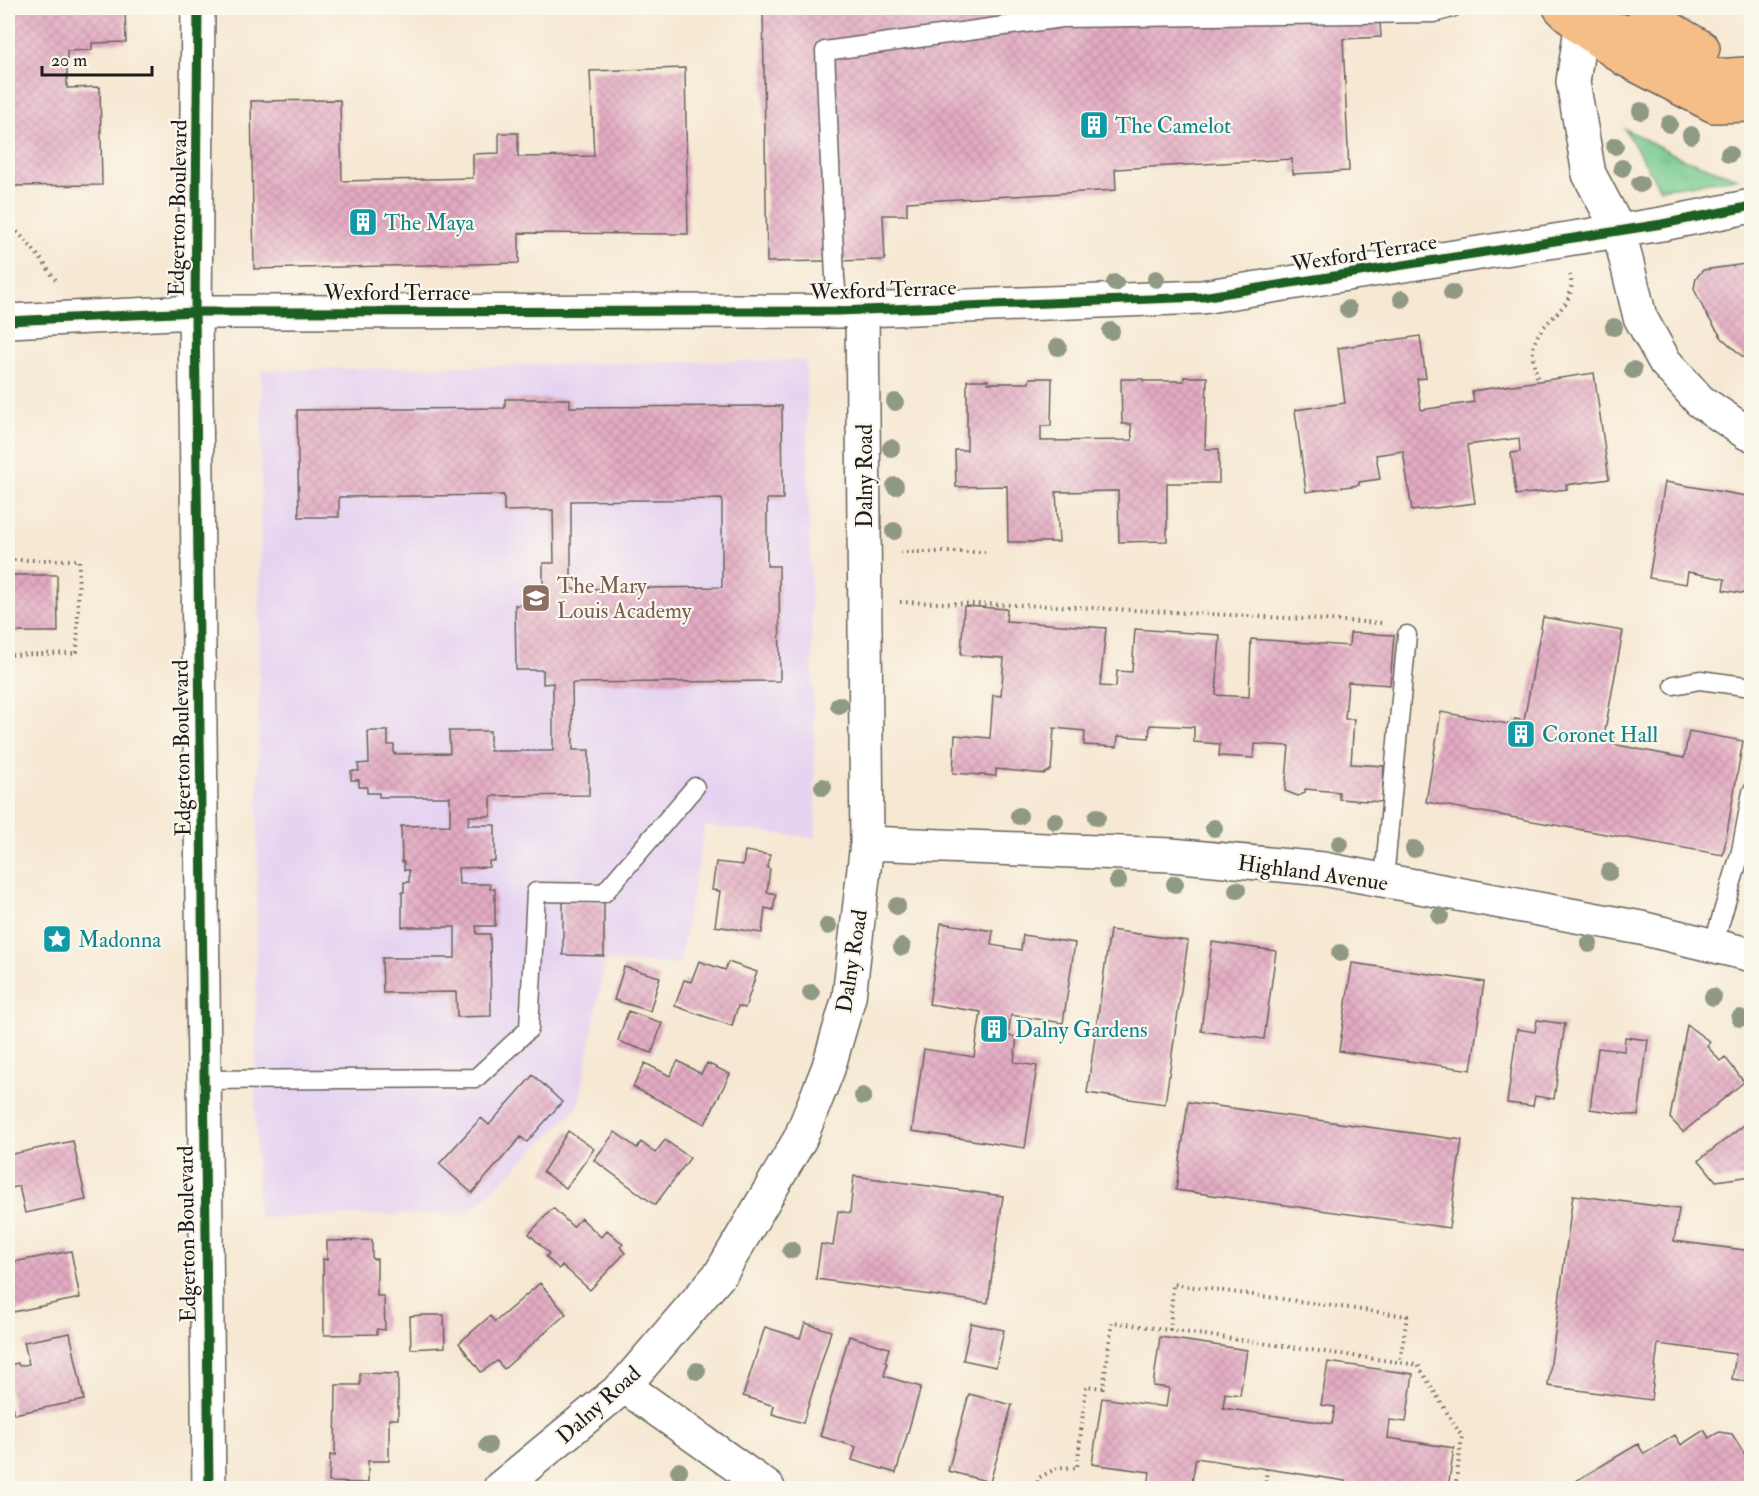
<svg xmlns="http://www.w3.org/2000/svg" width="1759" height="1496" viewBox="0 0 1759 1496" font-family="'IM FELL Double Pica',serif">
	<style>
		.built { fill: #e5d3f1 }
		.park { fill: url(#park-tufts); stroke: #4a7455; stroke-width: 1.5 }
		.building { fill: url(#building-cross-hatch); fill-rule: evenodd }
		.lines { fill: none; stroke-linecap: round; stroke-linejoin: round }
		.service-casing { stroke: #68635c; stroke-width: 21 }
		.minor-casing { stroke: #68635c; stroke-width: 36 }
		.primary-casing { stroke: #68635c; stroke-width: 36 }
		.path { stroke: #68635c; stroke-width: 4; stroke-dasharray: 1.5 4.5; stroke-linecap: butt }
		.service { stroke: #fff; stroke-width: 18 }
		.minor { stroke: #fff; stroke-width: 33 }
		.primary { stroke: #f6be87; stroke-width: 33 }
		.cycleway-casing { stroke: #fbf7ec; stroke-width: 13 }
		.cycleway { stroke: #1b5e20; stroke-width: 9 }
		.tree { fill: #909984 }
		.labels { text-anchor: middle; stroke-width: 4.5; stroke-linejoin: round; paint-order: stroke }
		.culture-label { font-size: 22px; fill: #0d838f; stroke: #fbf7ec; text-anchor: start }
		.street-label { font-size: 22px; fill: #1c1c1c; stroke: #fbf7ec }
		.education-label { font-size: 22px; fill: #785e54; stroke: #fbf7ec; text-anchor: start }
	</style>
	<defs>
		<pattern id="park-tufts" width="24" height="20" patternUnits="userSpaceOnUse" patternTransform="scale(1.5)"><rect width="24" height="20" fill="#77cb8e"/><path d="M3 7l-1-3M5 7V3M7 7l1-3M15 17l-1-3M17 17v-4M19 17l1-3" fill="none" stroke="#66ae7a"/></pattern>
		<pattern id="building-cross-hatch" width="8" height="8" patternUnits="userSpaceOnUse" patternTransform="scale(1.5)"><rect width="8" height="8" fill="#e3abc3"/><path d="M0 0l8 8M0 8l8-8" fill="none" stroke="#c293a7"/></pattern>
	</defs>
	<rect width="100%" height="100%" fill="#fbf7ec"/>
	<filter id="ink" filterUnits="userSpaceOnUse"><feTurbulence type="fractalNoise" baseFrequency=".0167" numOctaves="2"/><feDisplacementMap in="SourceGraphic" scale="12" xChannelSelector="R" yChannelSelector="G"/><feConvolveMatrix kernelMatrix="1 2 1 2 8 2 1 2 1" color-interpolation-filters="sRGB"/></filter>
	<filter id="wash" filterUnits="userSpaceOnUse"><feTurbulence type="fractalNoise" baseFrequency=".008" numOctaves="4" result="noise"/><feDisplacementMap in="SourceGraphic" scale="24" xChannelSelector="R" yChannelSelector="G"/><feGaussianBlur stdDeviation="1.35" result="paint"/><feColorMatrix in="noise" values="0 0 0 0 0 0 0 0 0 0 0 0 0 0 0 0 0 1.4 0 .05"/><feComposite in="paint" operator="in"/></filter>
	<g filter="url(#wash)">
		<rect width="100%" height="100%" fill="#f6e8d3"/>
		<path class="built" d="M806,360L816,838L705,826L679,964L605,961L579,1106L469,1213L258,1218L255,1103L262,370Z"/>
		<path class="park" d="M1625,129L1681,158L1738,178L1660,189Z"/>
		<g id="blocks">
			<path class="building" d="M8,8H125L126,42L92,43V50L67,51V88L100,87L102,185L11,186Z
				M763,8H1379L1381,37L1343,39L1349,171L1293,174L1292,159L1115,169L1116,190L907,202V215H883L885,260L767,262Z
				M685,68L688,234L519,233V263L254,269L251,101L340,100L342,181L473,178V154L499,153V133H518V157L594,156L590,71Z
				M1752,263V365L1722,338L1706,314L1694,289L1696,278L1703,270Z
				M1420,336L1426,378L1417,379L1421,410L1474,402L1472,391L1594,373L1609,479L1566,485L1567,489L1516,495L1511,453L1520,452L1519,438L1467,445L1475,503L1412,511L1403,451L1376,455L1380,479L1359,482V485L1306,492L1295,410L1345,403L1338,348Z
				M1184,377H1207L1205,449H1219V483H1167V541L1119,542L1118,491L1056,492L1059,542H1008L1007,486L956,487L955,450H967V380H988V383H1029L1030,378H1052L1051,426H1041V441L1132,440L1131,424H1122L1121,379H1143V381H1184Z
				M505,399H570V407L782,406L783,499H767V566H779L780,681L572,683L573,750H589V795L491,796V816H469L468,825H495V861H489V867L458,868L459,884H490V889H495V926H476L477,934H490L491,1016L457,1017L456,992L383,993L382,958H455V927H402V892H404V882H409V870H404V862H402L401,826L450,825V797H379V793H367V787H359V780H351V771H359L358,764L369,763L368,731H388V745H394V754L450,753L449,731H490V751H553V683L543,684V670H516L515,605L543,604V563H554L553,510L504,511V495L339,497V517H299L297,410L505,408ZM722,499V587L571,589V501Z
				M1665,482L1752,497V595L1723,590L1725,579L1688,572L1686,584L1649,578Z
				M8,575H57L58,632H8Z
				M964,606L1007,609L1006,621L1106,628L1100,686L1116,687L1117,671L1132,672L1135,629L1220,635L1216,695L1249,697L1251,639L1349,646L1350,633L1394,635L1390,685L1348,682L1345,719H1354L1351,764L1384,766L1382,802L1339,799V792L1305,789V793L1298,796L1285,791L1289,746L1255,744L1254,758L1219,756L1220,744L1194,742V727L1150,725L1149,738L1118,736L1117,747L1084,745L1085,731L1054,728L1051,770L1044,774L996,769V776L953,773L955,735L990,738L993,695L1001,696L1004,658L961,655Z
				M1543,617L1623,631L1604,736L1614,738L1612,744L1684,758L1689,731L1743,741L1723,855L1426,802L1441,712L1513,725L1515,719L1524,721Z
				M745,851L770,855L767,868L770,869L767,892L776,894L773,910L765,908L762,933L715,926L720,891L712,890L716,862L743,865Z
				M563,902H604V956L563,955Z
				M941,923L993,931L991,945L1021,950L1023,935L1075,943L1063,1023L1011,1015L1008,1036L1017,1037L1014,1062L1037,1066L1025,1148L912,1131L924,1049L974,1057L981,1012L929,1004Z
				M1110,930L1188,941L1165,1104L1087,1093Z
				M1212,942L1276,951L1264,1039L1201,1031Z
				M699,961L725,970L728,962L757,972L745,1008L738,1006L732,1026L675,1006L684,980L691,982Z
				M1352,963L1484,982L1471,1070L1339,1051Z
				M624,967L660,977L650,1011L614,1000Z
				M628,1011L662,1023L652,1053L618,1041Z
				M1537,1020L1565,1024L1554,1099L1535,1096L1533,1106L1507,1103L1517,1029L1535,1032Z
				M1687,1025L1710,1042L1707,1046L1720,1061L1725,1057L1744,1082L1683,1132L1670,1118Z
				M1625,1037L1648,1040L1638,1116L1590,1109L1598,1048L1624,1051Z
				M678,1061L701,1074L707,1063L730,1074L705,1124L633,1087L645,1063L670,1076Z
				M533,1075L562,1102L527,1142L521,1137L472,1193L439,1164L481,1118L489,1125Z
				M1188,1102L1462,1140L1449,1228L1176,1190Z
				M1752,1119V1176L1716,1181L1699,1160Z
				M568,1131L594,1149L566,1188L543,1172Z
				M615,1132L637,1148L641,1142L655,1153L665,1140L690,1158L655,1205L594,1160Z
				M73,1141L86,1200L25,1213L19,1186L8,1189V1155Z
				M854,1176L1003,1196L988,1303L816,1279L821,1244L833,1246L838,1211L850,1213Z
				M1573,1195L1679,1209L1674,1241L1752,1251V1382L1732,1379L1736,1354L1658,1344L1651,1400L1548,1386Z
				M553,1208L573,1227L581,1218L601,1237L607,1230L623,1244L620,1247L625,1253L590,1290L562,1265L559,1269L546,1257L549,1253L529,1234Z
				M372,1240V1259H377V1296H384L385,1330L377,1329V1334L324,1335L323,1259L327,1260V1241Z
				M71,1251L80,1298L13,1312L8,1284V1263Z
				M540,1283L566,1314L504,1369L497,1361L481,1372L459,1343L490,1316L495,1322Z
				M425,1315H444L445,1347L411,1349L410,1316Z
				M805,1323L831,1331L803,1423L772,1414L774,1406L743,1396L765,1327L800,1338Z
				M971,1323L1004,1330L996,1367L963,1360Z
				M70,1333L84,1400L14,1414L8,1383V1365L18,1363L19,1366L29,1364L24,1342Z
				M849,1336L889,1348L885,1362L887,1363L884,1376L921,1387L896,1473L852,1460L856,1447L820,1436Z
				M1160,1337L1247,1350L1240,1395L1225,1393L1223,1408L1332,1424L1335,1407L1321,1405L1328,1362L1413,1374L1406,1422L1390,1420L1388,1438L1454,1448L1448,1488H1344L1345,1481L1196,1458L1191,1488H1148L1150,1472L1092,1464L1102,1398L1166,1407L1169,1388L1153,1386Z
				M360,1373L398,1374V1419H389V1461H368V1483L329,1482L330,1455L335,1456L336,1385H360Z
				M969,1394L1012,1405L990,1482L948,1471Z
				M1704,1430L1709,1438L1719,1432L1732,1434L1752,1466V1482L1741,1488H1564L1638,1444L1644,1454L1675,1435L1681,1445Z"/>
		</g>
	</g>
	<g filter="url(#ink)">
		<use href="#blocks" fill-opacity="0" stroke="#68635c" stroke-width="1.5"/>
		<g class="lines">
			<g class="service-casing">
				<path id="service" d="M838,311L835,277L825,51L1062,18L1434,13L1452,8
					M1674,685L1700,680L1752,687
					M1384,880L1407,635
					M1713,946L1741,851L1752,792
					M204,1080L476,1078L529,1029L536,892L604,893L695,787"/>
			</g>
			<g class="minor-casing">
				<path id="minor" d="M198,8L195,312L209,1488
					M1581,28L1573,82L1589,174L1619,231L1640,317L1665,362L1700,401L1747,433L1752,434
					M8,321L195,312L838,311L1202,297L1662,224L1752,206
					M867,843L1171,855L1323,869L1641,928L1752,955
					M624,1386L768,1488
					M500,1488L624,1386L721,1273L800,1139L828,1069L849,997L867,843L862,310"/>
			</g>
			<g class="primary-casing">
				<path id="primary" d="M1560,8L1581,28L1626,60L1714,106L1752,105
					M1644,8L1673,30L1703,48
					M1581,28H1606L1635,33L1716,76L1745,74"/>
			</g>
			<path class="path" d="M8,224C28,240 43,262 58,283
				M1537,377C1535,366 1531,355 1534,344C1542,317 1579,308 1570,275
				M900,552H985
				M8,560H79L77,653L8,655
				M900,602L1056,606L1382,623
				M8,730L13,758L14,779
				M1170,1330L1173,1284L1407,1316L1400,1362
				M1037,1488L1038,1478L1059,1467L1077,1468L1086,1386L1103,1388L1112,1322L1418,1365L1462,1437L1455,1488
				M1265,1488L1267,1469"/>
			<use href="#service" class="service"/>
			<use href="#minor" class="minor"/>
			<use href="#primary" class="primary"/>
			<g class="cycleway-casing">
				<path id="cycleway" d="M198,8L195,312L209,1488
					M8,321L195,312L838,311L1202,297L1662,224L1752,206"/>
			</g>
			<use href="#cycleway" class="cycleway"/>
		</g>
		<g class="tree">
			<circle cx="1641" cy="111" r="9"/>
			<circle cx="1669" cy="124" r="9"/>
			<circle cx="1691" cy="135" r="9"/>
			<circle cx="1615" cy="146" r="9"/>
			<circle cx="1729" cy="154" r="9"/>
			<circle cx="1622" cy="168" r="9"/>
			<circle cx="1640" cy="184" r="9"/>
			<circle cx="1156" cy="279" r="9"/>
			<circle cx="1115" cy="283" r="9"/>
			<circle cx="1452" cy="293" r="9"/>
			<circle cx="1402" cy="299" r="9"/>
			<circle cx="1348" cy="309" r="9"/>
			<circle cx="1614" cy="327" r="9"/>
			<circle cx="1111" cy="331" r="9"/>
			<circle cx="1058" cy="347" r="9"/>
			<circle cx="1633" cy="370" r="9"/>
			<circle cx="895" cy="402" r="9"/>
			<circle cx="891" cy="448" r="9"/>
			<circle cx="895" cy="486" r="9"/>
			<circle cx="894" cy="531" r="9"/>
			<circle cx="839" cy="705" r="9"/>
			<circle cx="823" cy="787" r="9"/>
			<circle cx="1019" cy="816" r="9"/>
			<circle cx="1097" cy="817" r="9"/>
			<circle cx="1055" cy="821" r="9"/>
			<circle cx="1214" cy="828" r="9"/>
			<circle cx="1340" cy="844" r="9"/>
			<circle cx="1414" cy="849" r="9"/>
			<circle cx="1609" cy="872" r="9"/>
			<circle cx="1118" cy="881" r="9"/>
			<circle cx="1175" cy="884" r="9"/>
			<circle cx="1237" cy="890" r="9"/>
			<circle cx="897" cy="906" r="9"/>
			<circle cx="1440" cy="916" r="9"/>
			<circle cx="828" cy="926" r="9"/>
			<circle cx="1589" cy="944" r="9"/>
			<circle cx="902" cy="947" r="9"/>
			<circle cx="1340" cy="953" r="9"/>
			<circle cx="811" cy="993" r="9"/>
			<circle cx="1713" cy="997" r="9"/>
			<circle cx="1740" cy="1018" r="9"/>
			<circle cx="863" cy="1096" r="9"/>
			<circle cx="791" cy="1250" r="9"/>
			<circle cx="697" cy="1371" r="9"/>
			<circle cx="488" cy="1445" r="9"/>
			<circle cx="679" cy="1471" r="9"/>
		</g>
	</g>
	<defs>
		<g id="building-square" transform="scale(1.5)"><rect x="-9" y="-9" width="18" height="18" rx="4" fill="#0f9aa8" stroke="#fbf7ec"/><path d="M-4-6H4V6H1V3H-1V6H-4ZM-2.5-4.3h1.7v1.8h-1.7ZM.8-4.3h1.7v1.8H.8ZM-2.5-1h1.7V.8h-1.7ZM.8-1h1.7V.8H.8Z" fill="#fff"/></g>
		<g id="school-square" transform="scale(1.5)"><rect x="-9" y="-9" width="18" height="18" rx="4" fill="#8d6e63" stroke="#fbf7ec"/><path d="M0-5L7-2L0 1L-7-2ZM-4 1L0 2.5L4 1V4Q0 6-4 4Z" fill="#fff"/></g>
		<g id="sight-square" transform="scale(1.5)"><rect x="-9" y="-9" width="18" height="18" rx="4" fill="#0f9aa8" stroke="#fbf7ec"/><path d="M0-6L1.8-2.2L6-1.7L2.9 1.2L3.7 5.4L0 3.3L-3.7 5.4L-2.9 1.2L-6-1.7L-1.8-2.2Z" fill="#fff"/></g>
	</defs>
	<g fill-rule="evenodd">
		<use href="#building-square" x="1094" y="125"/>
		<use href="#building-square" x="363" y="222"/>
		<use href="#school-square" x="536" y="598"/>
		<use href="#building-square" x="1521" y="734"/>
		<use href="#sight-square" x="57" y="939"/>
		<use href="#building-square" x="994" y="1029"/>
	</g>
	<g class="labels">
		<g class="culture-label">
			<text x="1115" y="133">The Camelot</text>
			<text x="384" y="230">The Maya</text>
			<text x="1542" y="742">Coronet Hall</text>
			<text x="78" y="947">Madonna</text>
			<text x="1015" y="1037">Dalny Gardens</text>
		</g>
		<g class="street-label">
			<text transform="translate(177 208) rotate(-89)" y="8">Edgerton Boulevard</text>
			<text transform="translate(1364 252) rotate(-9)" y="8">Wexford Terrace</text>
			<text transform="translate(883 289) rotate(-2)" y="8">Wexford Terrace</text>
			<text x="397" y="300">Wexford Terrace</text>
			<text transform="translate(864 476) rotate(-90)" y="8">Dalny Road</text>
			<text transform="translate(181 748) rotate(-91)" y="8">Edgerton Boulevard</text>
			<text transform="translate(1313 872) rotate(8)" y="8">Highland Avenue</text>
			<text transform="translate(851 961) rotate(-81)" y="8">Dalny Road</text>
			<text transform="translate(186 1234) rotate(-91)" y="8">Edgerton Boulevard</text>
			<text transform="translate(598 1404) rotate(-42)" y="8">Dalny Road</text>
		</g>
		<g class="education-label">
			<text x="557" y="593">The Mary<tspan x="557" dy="25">Louis Academy</tspan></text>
		</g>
	</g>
	<rect width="1759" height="1496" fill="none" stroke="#fbf7ec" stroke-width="30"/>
	<path d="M42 66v9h110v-9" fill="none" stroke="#1c1c1c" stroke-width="3"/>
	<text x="51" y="66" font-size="18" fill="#1c1c1c" stroke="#fbf7ec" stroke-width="4.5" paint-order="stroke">20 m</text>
</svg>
